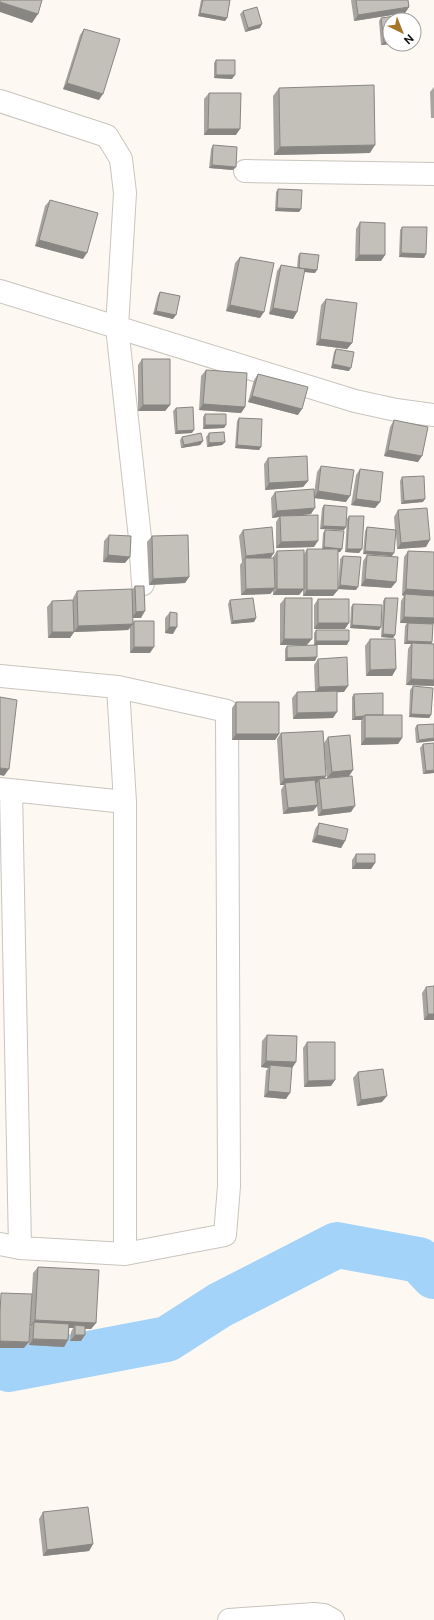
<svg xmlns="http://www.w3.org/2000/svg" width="434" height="1620" viewBox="0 0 434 1620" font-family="'Public Sans',sans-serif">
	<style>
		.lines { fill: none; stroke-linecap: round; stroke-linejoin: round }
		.river { stroke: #a3d3f9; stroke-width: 46 }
		.minor-casing { stroke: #c8c5be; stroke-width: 24 }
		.minor { stroke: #fff; stroke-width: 22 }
		.wall { fill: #a8a49f }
		.shaded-wall { fill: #888682 }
		.building { fill: #c3bfb9; stroke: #888682 }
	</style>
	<rect width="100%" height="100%" fill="#fdf9f2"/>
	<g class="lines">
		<path class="river" d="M0,1366L9,1369L167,1339L220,1305L337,1245L419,1260L434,1276"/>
		<g class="minor-casing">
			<path id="minor" d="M0,101L107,136L121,159L125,193L117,327L140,538L143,584
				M245,171L434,174
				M0,291L355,401L396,410L434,415
				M0,676L118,687L227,711L229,1186L225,1235L125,1254L20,1248L0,1244
				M118,687L125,802V1254
				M0,789L125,802
				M11,790L20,1248
				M229,1620L314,1614L324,1615L333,1620"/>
		</g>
		<use href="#minor" class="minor"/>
	</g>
	<path class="wall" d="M201,0H230L227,18L225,21L198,16Z
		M351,0H408L409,7L405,13L354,21Z
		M243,11L260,28L245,32L240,14Z
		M381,18L390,44L381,45L379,21Z
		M84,29L99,100L63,89L80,35Z
		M216,60L232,79L214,78V63Z
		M434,87V118H431L430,92Z
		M279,88L370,153L274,155L273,96Z
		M209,93L236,135H204V99Z
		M213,145L233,170L209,168L211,149Z
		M278,189L301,209L299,212L275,211L276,192Z
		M50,200L83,259L35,246L45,206Z
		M360,222L385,255L381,261H355L356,229Z
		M402,227L426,254L424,258L399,257L400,230Z
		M300,253L315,273L304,272L297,312L293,319L269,314L277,271L281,265L297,268L298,256Z
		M240,257L260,318L226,311L235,263Z
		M160,292L173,319L153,314L158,295Z
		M326,299L352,343L347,349L316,345L321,305Z
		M336,349L349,371L331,368L334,352Z
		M142,359L170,405L165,411H138V365Z
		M206,370L245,407L241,413L199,410L201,376Z
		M258,374L298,415L248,402L254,380Z
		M176,408L192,433L175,434L173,411Z
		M205,414L226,425L224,428L203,429V417Z
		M239,418L261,447L259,450L235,448L237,421Z
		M394,420L418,462L384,456L390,427Z
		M209,433L225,442L222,445L207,447L206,437Z
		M182,437L203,441L200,445L181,448L180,440Z
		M268,458L308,481L303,487L265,490L264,464Z
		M321,466L346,502L314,498L311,514L304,515L314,547L276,548V522L279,517L272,518L271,498L275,492L314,494L317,472Z
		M360,469L380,502L375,508L351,505L356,475Z
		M402,477L423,502L401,504L400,481Z
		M324,505L346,527L344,530L320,529L322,508Z
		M398,510L426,547L397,549L396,534L392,556L363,554L365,531L367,527L395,530L394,517Z
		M349,516L362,549L359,553L345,552L347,519Z
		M243,530L271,558H273V557L277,551L304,554L307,549H322L323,533L325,530L342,549L340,552H338L333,596H303V590L299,595H273V591L270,594L241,595L240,565L242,562L239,536Z
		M109,535L125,563L103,562L104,541Z
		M152,536L189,577L185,583L149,585L147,542Z
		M408,551L434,552V623L433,624L432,642L431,643L434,644V686L406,685L408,649L411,644H404L405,626L407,623H400L401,601L404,596L402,595L404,557Z
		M367,555L396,582L391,588L361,586L363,561Z
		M343,556L356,590L338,589L340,559Z
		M135,586L141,618H133V623L134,621L150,653H130V628L128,630L74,632V616V632L70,638H48L47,607L52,601L73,600V598L77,591L132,590Z
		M285,598L307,645H280V604Z
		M385,598L395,635L393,638L381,637L383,601Z
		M318,599L345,629H314V605Z
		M230,600L256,618L254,622L231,624L228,604Z
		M353,604L381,627L379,630L350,628L351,607Z
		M170,612L173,634L165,633V618Z
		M316,630L347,645H314V633Z
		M370,639L396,669L392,676H366L365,646Z
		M287,646L315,661H285V649Z
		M318,659L344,692H337L333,718L293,719L292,698L297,692L315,691L314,665Z
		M413,686L431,715L429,718L409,717L410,690Z
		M354,694L383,715L402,738L398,744L361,745V721L362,720H352V697Z
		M236,702L279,734L275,740H232V708Z
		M434,724L416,743L415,728L417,725Z
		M281,733L324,743L328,737L353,770L349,776L327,778L324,749L326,776L324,779L351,812L318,816L317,806L313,811L283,814L281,790L284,785H280L277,739Z
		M423,744L434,773L423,774L420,748Z
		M319,823L345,841L341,848L312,842L315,829Z
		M356,854L375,863L371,869H352V860Z
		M426,987L434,1020H424L422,993Z
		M267,1035L296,1062L292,1068L286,1099L264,1097L266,1071L268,1068L261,1067L262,1041Z
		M307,1042L331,1086L304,1087L303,1048Z
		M358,1072L382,1102L357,1106L353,1078Z
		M38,1267L96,1323L91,1329H85L81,1341H70L71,1332L73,1328H69L68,1340L64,1347L29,1345L30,1328L31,1326H30L33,1273Z
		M43,1512L93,1544L89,1551L43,1556L39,1519Z"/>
	<path class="shaded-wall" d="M0,2L38,14L32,23L0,12Z
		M409,7L405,13L354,21L358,15Z
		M200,13L227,18L225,21L198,16Z
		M262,24L260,28L245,32L248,28Z
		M390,41V44H394L381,45L384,42Z
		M216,75H235L232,79L214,78Z
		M67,83L103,94L99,100L63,89Z
		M208,129H240L236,135H204Z
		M375,145L370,153L274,155L280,147Z
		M212,165L236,167L233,170L209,168Z
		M277,208L301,209L299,212L275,211Z
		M39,240L87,253L83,259L35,246Z
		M401,253L426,254L424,258L399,257Z
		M359,255H385L381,261H355Z
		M299,268L317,270L315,273L296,271Z
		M230,305L264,312L260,318L226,311Z
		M273,308L297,312L293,319L269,314Z
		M156,311L176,315L173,319L153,314Z
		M320,339L352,343L347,349L316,345Z
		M333,364L351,368L349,371L331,368Z
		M252,396L302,409L298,415L248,402Z
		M203,404L245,407L241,413L199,410Z
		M143,405H170L165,411H138Z
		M205,425H226L224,428L203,429Z
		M194,430L192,433L175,434L177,431Z
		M203,441L200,445L181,448L184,445Z
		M225,442L222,445L207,447L209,443Z
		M237,445L261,447L259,450L235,448Z
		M388,450L422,456L418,462L384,456Z
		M308,481L303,487L265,490L269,483Z
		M318,491L350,496L346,502L314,498Z
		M356,499L380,502L375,508L351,505Z
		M425,499L423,502L401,504L404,501Z
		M315,508L311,514L280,517V516L279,517L272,518L277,511Z
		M323,526L346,527L344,530L320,529Z
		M430,540L426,547L397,549L401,543Z
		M318,541L314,547L276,548L281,542Z
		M324,547L342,549L340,552L321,550Z
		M347,549H362L359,553L345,552Z
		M365,551L394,553L392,556L363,554Z
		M274,553L270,559L245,558L242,562L246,556Z
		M108,555L130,557L125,563L103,562Z
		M189,577L185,583L149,585L153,579Z
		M365,579L396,582L391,588L361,586Z
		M340,585L358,587L356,590L338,589Z
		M275,588L270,594L241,595L246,589Z
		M277,589H304L299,595H273Z
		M406,589L434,591V597L405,594L404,596L402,595Z
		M307,590H338L333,596H303Z
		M145,611L141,618H132L136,612Z
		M404,617L434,618V623L433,624L400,623Z
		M256,618L254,622L231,624L233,621Z
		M318,623H349L345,629H314Z
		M133,624L128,630L74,632L78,626Z
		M352,625L381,627L379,630L350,628Z
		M169,627H177L173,634L165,633Z
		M52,632H74L70,638H48Z
		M383,634L395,635L393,638L381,637Z
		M284,639H312L307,645H280Z
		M316,641H349L347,645H314Z
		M407,641L432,642L430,645L412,643L411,644H404Z
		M134,647H154L150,653H130Z
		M317,657L315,661H285L287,658Z
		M396,669L392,676H366L370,670Z
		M411,679L434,680V686L406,685Z
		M348,686L344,692L315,693L319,687Z
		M337,712L333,718L293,719L297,713Z
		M411,714L431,715L429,718L409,717Z
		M364,716L362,720H352L355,717Z
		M236,734H279L275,740H232Z
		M365,738H402L398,744L361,745Z
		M434,738V741L416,743L419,740Z
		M0,768L9,769L4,776L0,775Z
		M353,770L349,776L327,778L332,772Z
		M434,770V773L423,774L426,771Z
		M326,776L322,782L319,779L317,783L285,785V783L284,785H280L284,779Z
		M318,805L313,811L283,814L288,808Z
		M355,806L351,812L318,816L322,810Z
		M317,835L345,841L341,848L312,842Z
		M356,863H375L371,869H352Z
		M428,1014H434V1020H424Z
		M266,1061L296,1062L292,1068L270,1065L268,1068L261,1067Z
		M335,1080L331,1086L304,1087L308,1081Z
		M268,1091L290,1093L286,1099L264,1097Z
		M387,1096L382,1102L357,1106L361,1100Z
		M35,1320L96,1323L91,1329L75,1328V1325L73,1328L34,1326V1322L31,1326H30Z
		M75,1335H85L81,1341H70Z
		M33,1339L68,1340L64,1347L29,1345Z
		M0,1341L29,1342L24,1348H0Z
		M93,1544L89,1551L43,1556L47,1550Z"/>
	<path class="building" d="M0,0H42L38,14L0,2Z
		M203,0H230L227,18L200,13Z
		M356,0H408L409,7L358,15Z
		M257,7L262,24L248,28L243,11Z
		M409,14L410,20H390V41L384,42L381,18Z
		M84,29L120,39L103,94L67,83Z
		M216,60H235V75H216Z
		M374,85L375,145L280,147L279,88Z
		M209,93H241L240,129H208Z
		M213,145L237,147L236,167L212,165Z
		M278,189L302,190L301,209L277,208Z
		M50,200L98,213L87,253L39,240Z
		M360,222L385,223V255H359Z
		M402,227H427L426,254L401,253Z
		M300,253L319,255L317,270L299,268Z
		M240,257L274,263L264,312L230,305Z
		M281,265L305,269L297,312L273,308Z
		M160,292L180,296L176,315L156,311Z
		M326,299L357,303L352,343L320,339Z
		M336,349L354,352L351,368L333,364Z
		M142,359H170V405H143Z
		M206,370L247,373L245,407L203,404Z
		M258,374L308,387L302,409L252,396Z
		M193,407L194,430L177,431L176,408Z
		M205,414H226V425H205Z
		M239,418L262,419L261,447L237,445Z
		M394,420L428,427L422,456L388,450Z
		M224,432L225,442L209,443V433Z
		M201,433L203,441L184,445L182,437Z
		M307,456L308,481L269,483L268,458Z
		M321,466L354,470L350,496L318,491Z
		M360,469L383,472L380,502L356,499Z
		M424,476L425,499L404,501L402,477Z
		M314,489L315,508L277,511L275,492Z
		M324,505L347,507L346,527L323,526Z
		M427,508L430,540L401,543L398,510Z
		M318,515V541L281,542L280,516Z
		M349,516H364L362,549H347Z
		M272,527L274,553L246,556L243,530Z
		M367,527L396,530L394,553L365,551Z
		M325,530L344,531L342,549L324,547Z
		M109,535L131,536L130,557L108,555Z
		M188,535L189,577L153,579L152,536Z
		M307,549H338V590H307Z
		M304,550V589H277V551Z
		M408,551L434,552V591L406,589Z
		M367,555L398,557L396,582L365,579Z
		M343,556L361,557L358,587L340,585Z
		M245,558H274L275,588L246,589Z
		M135,586H144L145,611L136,612Z
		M132,589L133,624L78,626L77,591Z
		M405,594L434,596V618L404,617Z
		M253,598L256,618L233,621L230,600Z
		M285,598H312V639H284Z
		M385,598H398L395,635L383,634Z
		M318,599H349V623H318Z
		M73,600L74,632H52V601Z
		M353,604L382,605L381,627L352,625Z
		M170,612L177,613V627H169Z
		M134,621H154V647H134Z
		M408,623L433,624L432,642L407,641Z
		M316,630H349V641H316Z
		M370,639H395L396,669L370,670Z
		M412,643L434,644V680L411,679Z
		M317,645V657L287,658V646Z
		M347,657L348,686L319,687L318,659Z
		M413,686L433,688L431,715L411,714Z
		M337,691V712L297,713V692Z
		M383,693V715H365L364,716L355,717L354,694Z
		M0,697L17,700L9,769L0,768Z
		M236,702H279V734H236Z
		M365,715H402V738H365Z
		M434,724V738L419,740L417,725Z
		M323,731L326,776L284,779L281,733Z
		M350,735L353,770L332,772L328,737Z
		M434,743V770L426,771L423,744Z
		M352,776L355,806L322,810L319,779Z
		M315,780L318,805L288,808L285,783Z
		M319,823L348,829L345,841L317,835Z
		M356,854H375V863H356Z
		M434,986V1014H428L426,987Z
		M267,1035L297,1036L296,1062L266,1061Z
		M307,1042H335V1080L308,1081Z
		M270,1065L292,1067L290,1093L268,1091Z
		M383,1069L387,1096L361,1100L358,1072Z
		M38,1267L99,1270L96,1323L35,1320Z
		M1,1293L32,1294L29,1342L0,1341V1313Z
		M34,1322L69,1324L68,1340L33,1339Z
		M75,1325L85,1326V1335H75Z
		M88,1507L93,1544L47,1550L43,1512Z"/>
	<g transform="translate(402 32) rotate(137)"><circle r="19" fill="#ffffff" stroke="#a0a09f"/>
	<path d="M0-3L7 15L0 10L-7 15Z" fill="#a5762a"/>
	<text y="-6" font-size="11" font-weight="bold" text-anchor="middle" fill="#12110f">N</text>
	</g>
</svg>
